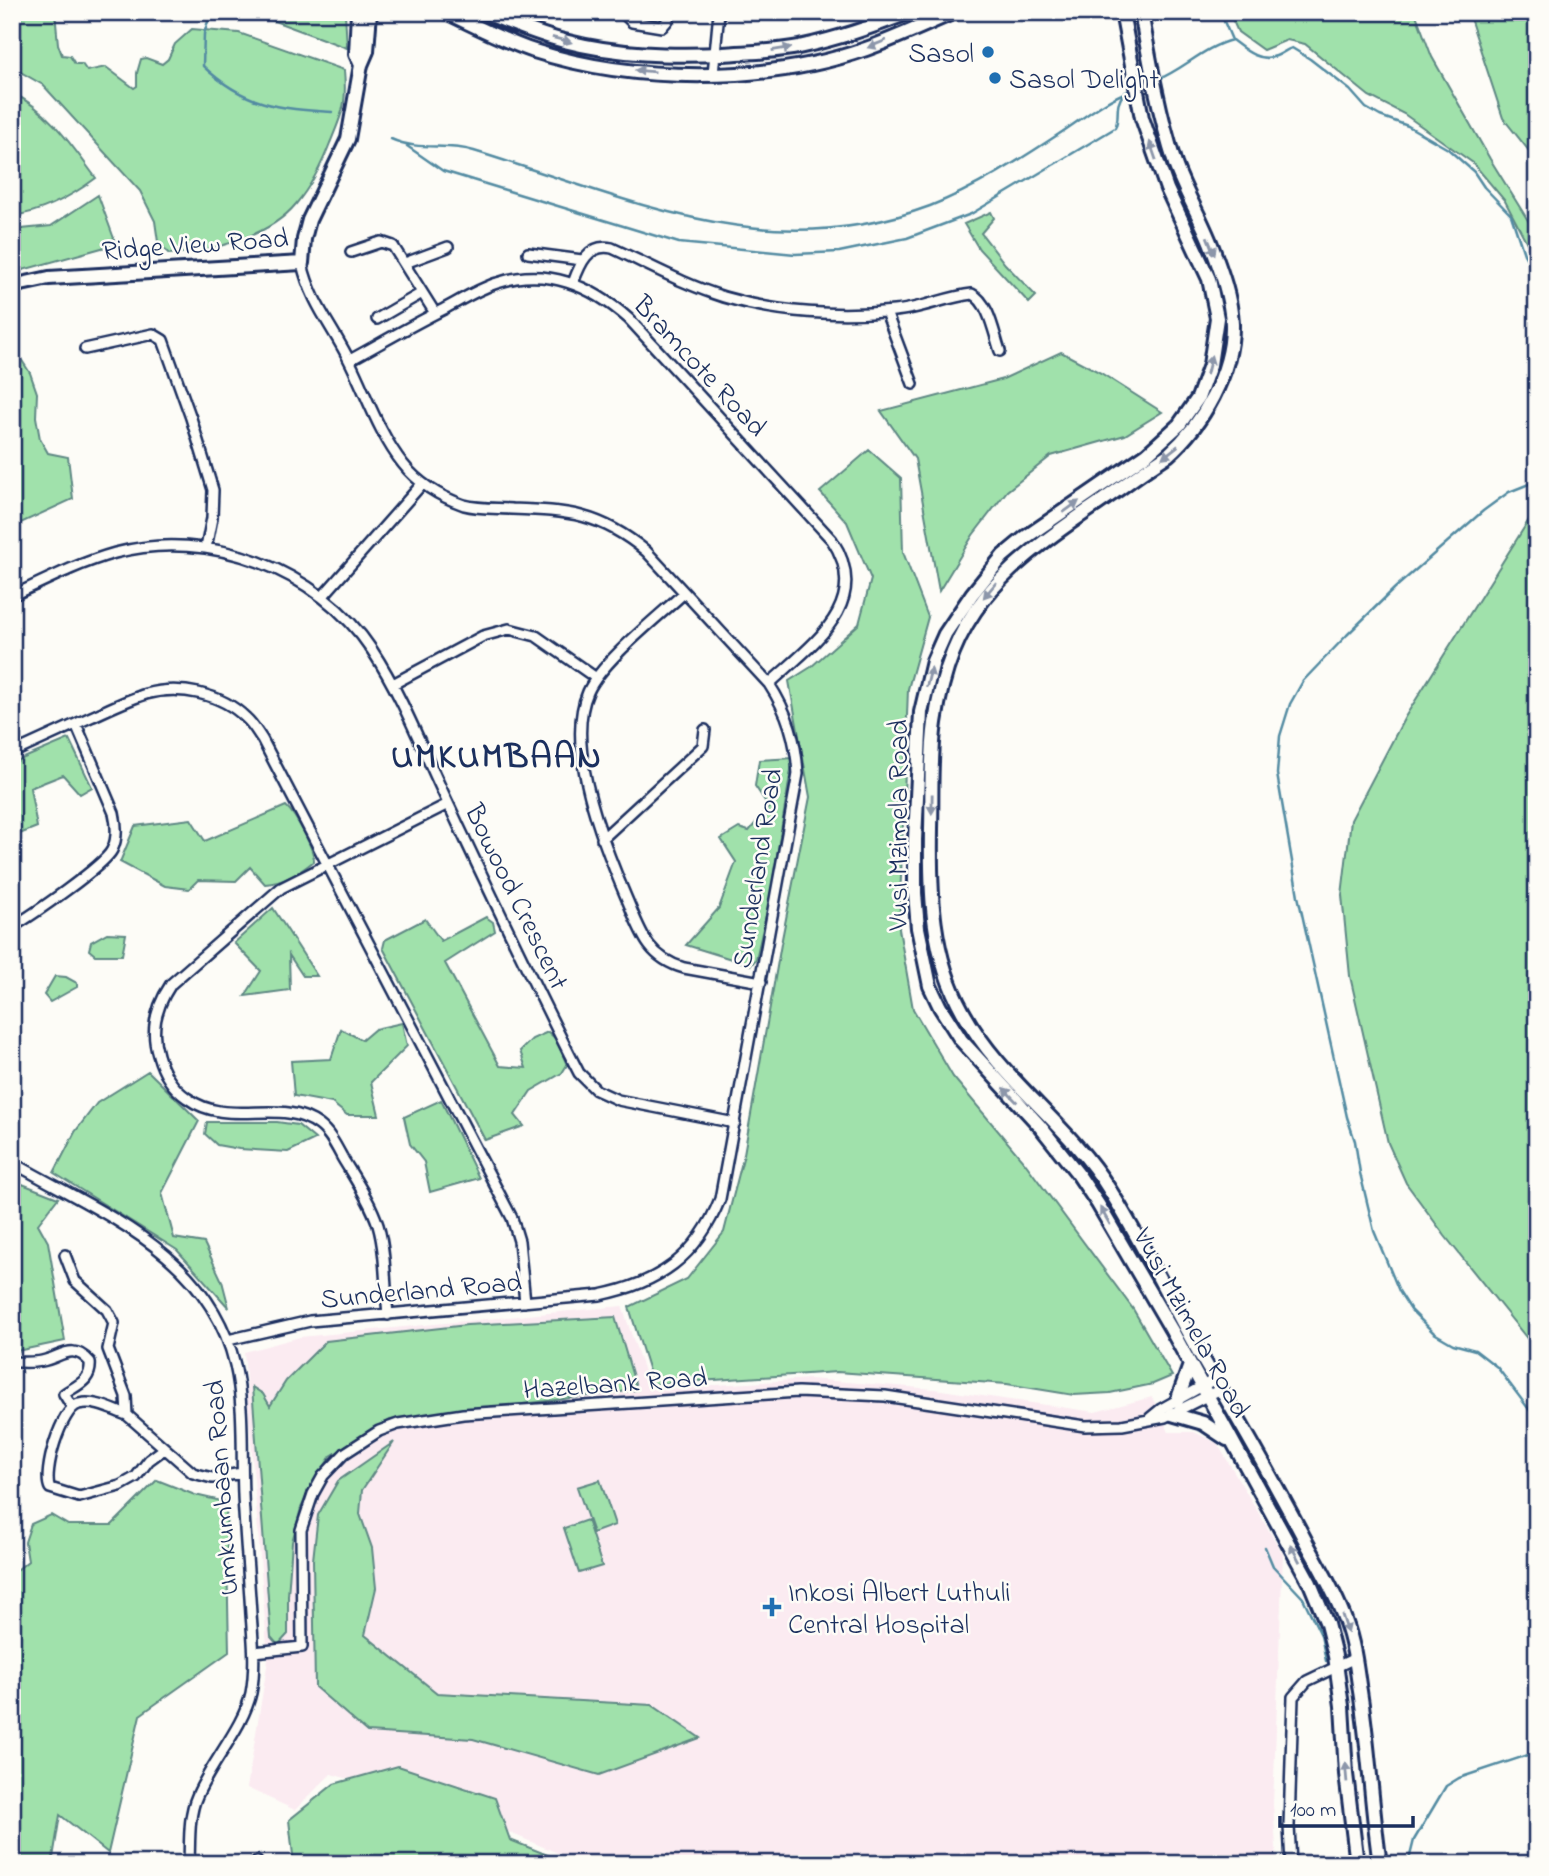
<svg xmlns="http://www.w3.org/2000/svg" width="1549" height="1876" viewBox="0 0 1549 1876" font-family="'Indie Flower',sans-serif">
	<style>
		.built { fill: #fbebf1 }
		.green { fill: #a0e1ab; stroke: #5e8884; stroke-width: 2 }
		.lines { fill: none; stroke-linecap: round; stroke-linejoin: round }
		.stream { stroke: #538ba2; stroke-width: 2.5 }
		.street-casing { stroke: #1b2f5e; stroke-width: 14 }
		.secondary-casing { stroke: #1b2f5e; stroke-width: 18 }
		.street { stroke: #fdfcf7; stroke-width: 9 }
		.secondary { stroke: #fdfcf7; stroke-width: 12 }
		.oneway { fill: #8c96aa }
		.poi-dot { fill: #1f6fb2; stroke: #fdfcf7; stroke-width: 2.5 }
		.labels { text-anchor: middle; stroke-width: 5; stroke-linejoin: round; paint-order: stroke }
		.poi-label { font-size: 28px; fill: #1b2f5e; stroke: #fdfcf7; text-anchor: start }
		.street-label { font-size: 28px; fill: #1b2f5e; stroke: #fdfcf7 }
		.district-label { font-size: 35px; font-weight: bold; letter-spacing: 2px; fill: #1b2f5e; stroke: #fdfcf7 }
	</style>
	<rect width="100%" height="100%" fill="#fdfcf7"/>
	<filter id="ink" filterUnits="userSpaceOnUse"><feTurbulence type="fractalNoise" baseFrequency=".0143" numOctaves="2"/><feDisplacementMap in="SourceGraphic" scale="14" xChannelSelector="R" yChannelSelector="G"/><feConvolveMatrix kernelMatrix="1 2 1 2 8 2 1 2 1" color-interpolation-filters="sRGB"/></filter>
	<g filter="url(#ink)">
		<path class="built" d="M622,1306L650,1389L810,1379L934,1389L1095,1412L1152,1397L1169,1432H1194L1217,1443L1283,1554L1273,1804L1277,1861L1262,1864H577L572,1859L443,1805L331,1774L295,1810L247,1788L268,1660L244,1352L300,1337Z"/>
		<path class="green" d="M12,12H55L58,44L62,55L70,56L75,64H82L87,71L106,67L134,88L137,86V73L141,59L146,58L162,64L168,59L175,44L192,29L239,33L344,70C347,104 343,112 330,143C322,164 311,186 296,204C269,237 210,252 169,254L158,242L155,221L140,191L43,85L12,67Z
			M250,12H345L347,48Z
			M1229,12H1415L1432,57L1490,159L1537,235V262L1505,201L1473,163L1404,114L1369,96L1305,44L1287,40L1263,50L1238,32Z
			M1468,12H1537V161L1503,118Z
			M12,93C49,110 72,146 96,178C72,196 43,212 12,216Z
			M98,195L116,244L12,273V230L51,226Z
			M991,212L994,218L981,233L1005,264L1036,296L1029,303L979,249L964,224Z
			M12,345L30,373L37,393L36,417L40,439L48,453L68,457L73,499L12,527Z
			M1061,352L1101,373L1162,412L1125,435L1051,456L1007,491L973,535L939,591L915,459L881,411L1003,379Z
			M869,450L901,478L903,552L928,617L908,689L899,929L913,1009L953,1077L1025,1163L1133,1309L1172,1376L1153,1384L1110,1393L1074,1395L1007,1384L837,1372L653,1384L629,1307L687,1279L724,1232L744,1154L781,944L810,797L789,681L811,667L859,624L871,579L847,522L820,492Z
			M1537,507V1351L1445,1236L1406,1183L1388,1143L1350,976L1342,895L1351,820L1405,717Z
			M69,739L92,787L80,794L63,775L30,788L37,827L12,837V763Z
			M793,758L770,898L756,959L751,965L686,945L719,908L736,862L721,839L739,828L749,831L769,807L755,786L759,760Z
			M286,806C296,815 314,849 314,861C299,873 284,883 265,884L250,867L236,881L198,880L189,889L165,886L120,862L135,826L191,819L205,841Z
			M273,908L317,976H303L289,955L290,990L245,996L261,971L234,943Z
			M486,917L493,922L495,931L445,963L500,1066L526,1068L520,1051L532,1039L548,1032L556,1039L567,1065L562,1073L531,1091L515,1115L524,1126L485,1140L383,948L385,940L425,919L441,941Z
			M107,933L126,934L122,955H95L89,950L91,942Z
			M55,976L66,977L77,983V987L50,1002L44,995Z
			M402,1023L407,1046L371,1082L379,1115H347L332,1103L294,1096L291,1061L331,1059L341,1029L362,1040L375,1029Z
			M148,1071L199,1121L162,1193L174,1238L204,1243L222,1281L229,1308L177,1250L54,1173L75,1132L97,1103Z
			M441,1100L479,1178L430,1192L424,1162L410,1144L404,1117Z
			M207,1122H277L298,1125L315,1139L288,1152L239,1149L217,1145L205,1134Z
			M12,1180L58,1198L38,1224L48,1242L65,1341L12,1352Z
			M615,1317L637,1390L390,1420L331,1456L313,1483L301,1508L292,1542L288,1596V1634L278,1645L271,1637L252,1387L263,1394L270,1406L286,1381L326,1341L467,1325Z
			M394,1442L362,1490L360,1514L372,1548L376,1588L365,1635L437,1693L652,1705L700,1738L599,1775L473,1739L367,1732L315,1687L313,1560L318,1515L338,1481Z
			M157,1480L195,1495L226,1502L229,1652L140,1715L108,1853L60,1815L52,1864H12V1574L28,1561L25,1542L31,1524L51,1515L68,1525H112Z
			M600,1480L615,1525L593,1533L577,1487Z
			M587,1520L602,1566L579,1573L564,1528Z
			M398,1766L495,1798L510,1840L570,1864H294L289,1820L334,1784Z"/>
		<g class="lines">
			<path class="stream" d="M211,12L204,34L203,66C244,105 278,109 332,112
				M1217,12L1223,19L1232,40
				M1157,80C1184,69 1204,47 1232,40C1244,49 1259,63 1276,56C1282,54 1285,50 1292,48L1310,59L1350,90L1366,108L1380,116L1408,126L1448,149L1474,172L1484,187L1511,215L1524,254L1537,276
				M391,139C420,152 445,142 474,151C629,198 766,267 930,206C976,188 1018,161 1059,134C1082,119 1105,100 1131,90
				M407,146L443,171L679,243L795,254L839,252L907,238L971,214L1115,128C1121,115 1113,108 1124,93
				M1537,484H1529L1509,492L1483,511L1395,588L1347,635L1303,681L1290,704L1280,736L1277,774L1298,896L1347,1117L1355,1141L1360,1173L1374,1231L1399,1291L1411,1310L1434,1333L1453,1344L1475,1350L1497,1367L1537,1420
				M1265,1547L1273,1566L1303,1598L1321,1635L1326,1661
				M1350,1753L1353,1762L1352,1777
				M1408,1864L1414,1840L1446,1786L1459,1778L1537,1752"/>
			<g class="street-casing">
				<path id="street" d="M622,12L632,22L662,27L668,20L669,12
					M713,74L719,12
					M351,252L381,242L393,246L435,313
					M528,253L582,260
					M405,263L448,247
					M573,283C580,264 588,243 612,248C649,265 685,285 724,297C778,313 839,317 894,311C921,309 946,297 972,294C989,302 994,334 1000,351
					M886,312L913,384
					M377,319L422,293
					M85,349L153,334L163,340L191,418L213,490L212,518L206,548
					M350,360C381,343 412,325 444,309C461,300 478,289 497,283C546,266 592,286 629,319L832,540C874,604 811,645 769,684
					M684,593C657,618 602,661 588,692C564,746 604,846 626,897C633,913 639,931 649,945C658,957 670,964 684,968L761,982
					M12,596C46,580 79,563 115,553C209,528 318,569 372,650C403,697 423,751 447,801C490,892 533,984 579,1073L596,1090L618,1100L735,1123
					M323,596L422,484
					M393,684L483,636L509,629L536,636L596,678
					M12,753C38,741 65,729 91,717C109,709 127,700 146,694C179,685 221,693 246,718C253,724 257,732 262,739L512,1218L519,1241L525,1302
					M602,839L703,746L705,730
					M12,927C31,916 104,866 112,850C118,838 117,826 114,813L76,724
					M12,1162C102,1214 209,1253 235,1365C246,1413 240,1464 244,1513C246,1547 249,1580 251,1614C253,1640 256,1667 251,1693C244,1726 211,1763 197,1796C188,1816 190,1842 189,1864
					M65,1255L75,1281L107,1310L114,1323L108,1349L126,1396L127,1415L193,1473L212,1478L242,1473
					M388,1315C385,1286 386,1253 378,1225C371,1203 355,1179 343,1159C337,1148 330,1133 319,1125C280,1096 229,1129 187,1098C171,1087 163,1073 158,1055C150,1030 157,1005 171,984L281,888L448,804
					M228,1340L310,1321L600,1295C659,1283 697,1257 720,1199L798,774C796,740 788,713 769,684L646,551C600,513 569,511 512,509C497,508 479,509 464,505C441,497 418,483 403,464C380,435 367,397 351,364C334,328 311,304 302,263
					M12,1362C22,1362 33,1363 42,1361C62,1357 72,1342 90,1362C92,1381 77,1385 64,1394L72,1407
					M127,1415C113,1410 95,1400 79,1404C61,1408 42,1474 50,1488L79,1497L120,1486L136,1477L149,1460L164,1449
					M1150,1418L1161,1409L1215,1379
					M254,1652L302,1647L301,1530L313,1494L323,1476L345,1453L379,1431L398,1424L463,1414L798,1392L885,1396L1085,1426L1122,1425L1165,1417L1221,1389
					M253,1864L257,1862
					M1291,1864L1289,1826L1293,1697L1307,1681L1355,1658"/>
			</g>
			<g class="secondary-casing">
				<path id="secondary" d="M358,12L356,54L361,65
					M446,12C475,26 504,41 534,51C634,83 767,84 866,49C897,38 926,24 955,12
					M484,12C510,23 537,34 564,41C618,55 669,56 723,54C750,52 777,52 803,46C840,38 875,26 910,12
					M1122,12L1142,118L1167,189L1209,279L1217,318L1210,365L1198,398L1179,425L1147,454L1026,537L1003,556L972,594L945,634L933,661L921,712L915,840V893L918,928L930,986L940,1007L961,1040L1039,1125L1078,1174L1098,1204L1171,1329L1310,1583L1327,1624L1335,1656L1342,1706L1346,1774L1357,1864
					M1141,12C1150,63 1159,114 1175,164C1185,192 1201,218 1212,247C1221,271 1231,298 1232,324C1233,372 1202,425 1168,455C1140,473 1114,493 1087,511C1001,570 950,614 935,723C930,757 932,794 931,829C930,893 931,955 963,1012C1001,1081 1068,1123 1109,1189C1144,1244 1171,1305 1204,1361C1239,1420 1273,1479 1305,1540C1319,1566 1335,1592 1345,1620C1353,1641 1356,1663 1359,1685C1369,1744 1371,1804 1380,1864
					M12,286L49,278L302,263L304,239L309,220L348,139L361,65L367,51L370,12
					M1177,1401L1190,1365
					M1172,1414L1203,1423L1227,1439"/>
			</g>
			<use href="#street" class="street"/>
			<use href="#secondary" class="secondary"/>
		</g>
		<defs><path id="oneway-solid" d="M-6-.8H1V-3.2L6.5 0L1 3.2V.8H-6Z" transform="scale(1.75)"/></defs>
		<g class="oneway">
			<use href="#oneway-solid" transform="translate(562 40) rotate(15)"/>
			<use href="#oneway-solid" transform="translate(877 44) rotate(158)"/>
			<use href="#oneway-solid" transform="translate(782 49) rotate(-9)"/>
			<use href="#oneway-solid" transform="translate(645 71) rotate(-175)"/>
			<use href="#oneway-solid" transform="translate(1153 151) rotate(-109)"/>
			<use href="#oneway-solid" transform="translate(1211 246) rotate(68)"/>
			<use href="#oneway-solid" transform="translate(1209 365) rotate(-76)"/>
			<use href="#oneway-solid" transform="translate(1170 452) rotate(142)"/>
			<use href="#oneway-solid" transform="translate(1071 507) rotate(-36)"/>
			<use href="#oneway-solid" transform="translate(990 590) rotate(130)"/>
			<use href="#oneway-solid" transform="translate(929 677) rotate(-76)"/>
			<use href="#oneway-solid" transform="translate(932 804) rotate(91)"/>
			<use href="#oneway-solid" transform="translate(1010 1095) rotate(-134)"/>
			<use href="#oneway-solid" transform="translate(1105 1216) rotate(-120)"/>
			<use href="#oneway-solid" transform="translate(1295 1553) rotate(-118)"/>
			<use href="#oneway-solid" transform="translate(1345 1624) rotate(72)"/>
			<use href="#oneway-solid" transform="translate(1346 1772) rotate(-95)"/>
		</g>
	</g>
	<g class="poi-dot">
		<circle cx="988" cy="52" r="7"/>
		<circle cx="995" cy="78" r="7"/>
		<path d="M768.5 1596.5h7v7h7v7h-7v7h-7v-7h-7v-7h7z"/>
	</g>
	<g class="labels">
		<g class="poi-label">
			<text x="974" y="62" text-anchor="end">Sasol</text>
			<text x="1009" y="88">Sasol Delight</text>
			<text x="788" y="1601">Inkosi Albert Luthuli<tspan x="788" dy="32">Central Hospital</tspan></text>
		</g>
		<g class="street-label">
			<text transform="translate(195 243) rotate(-4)" y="10">Ridge View Road</text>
			<text transform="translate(701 365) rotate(47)" y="10">Bramcote Road</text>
			<text transform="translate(897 825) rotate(-90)" y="10">Vusi Mzimela Road</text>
			<text transform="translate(756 868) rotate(-81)" y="10">Sunderland Road</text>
			<text transform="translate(518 896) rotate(64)" y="10">Bowood Crescent</text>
			<text transform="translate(421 1289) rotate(-5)" y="10">Sunderland Road</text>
			<text transform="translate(1193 1322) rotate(61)" y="10">Vusi Mzimela Road</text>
			<text transform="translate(615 1382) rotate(-4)" y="10">Hazelbank Road</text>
			<text transform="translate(220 1488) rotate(-94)" y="10">Umkumbaan Road</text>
		</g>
		<g class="district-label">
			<text x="497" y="767">UMKUMBAAN</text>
		</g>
	</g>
	<rect width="1549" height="1876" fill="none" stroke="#fdfcf7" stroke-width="42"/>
	<rect x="21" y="21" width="1507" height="1834" fill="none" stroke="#1b2f5e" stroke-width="2.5" filter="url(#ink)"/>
	<path d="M1280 1816v10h133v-10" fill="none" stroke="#1b2f5e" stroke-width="3.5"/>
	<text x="1290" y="1816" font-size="21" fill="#1b2f5e" stroke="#fdfcf7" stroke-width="5" paint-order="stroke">100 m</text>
</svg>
